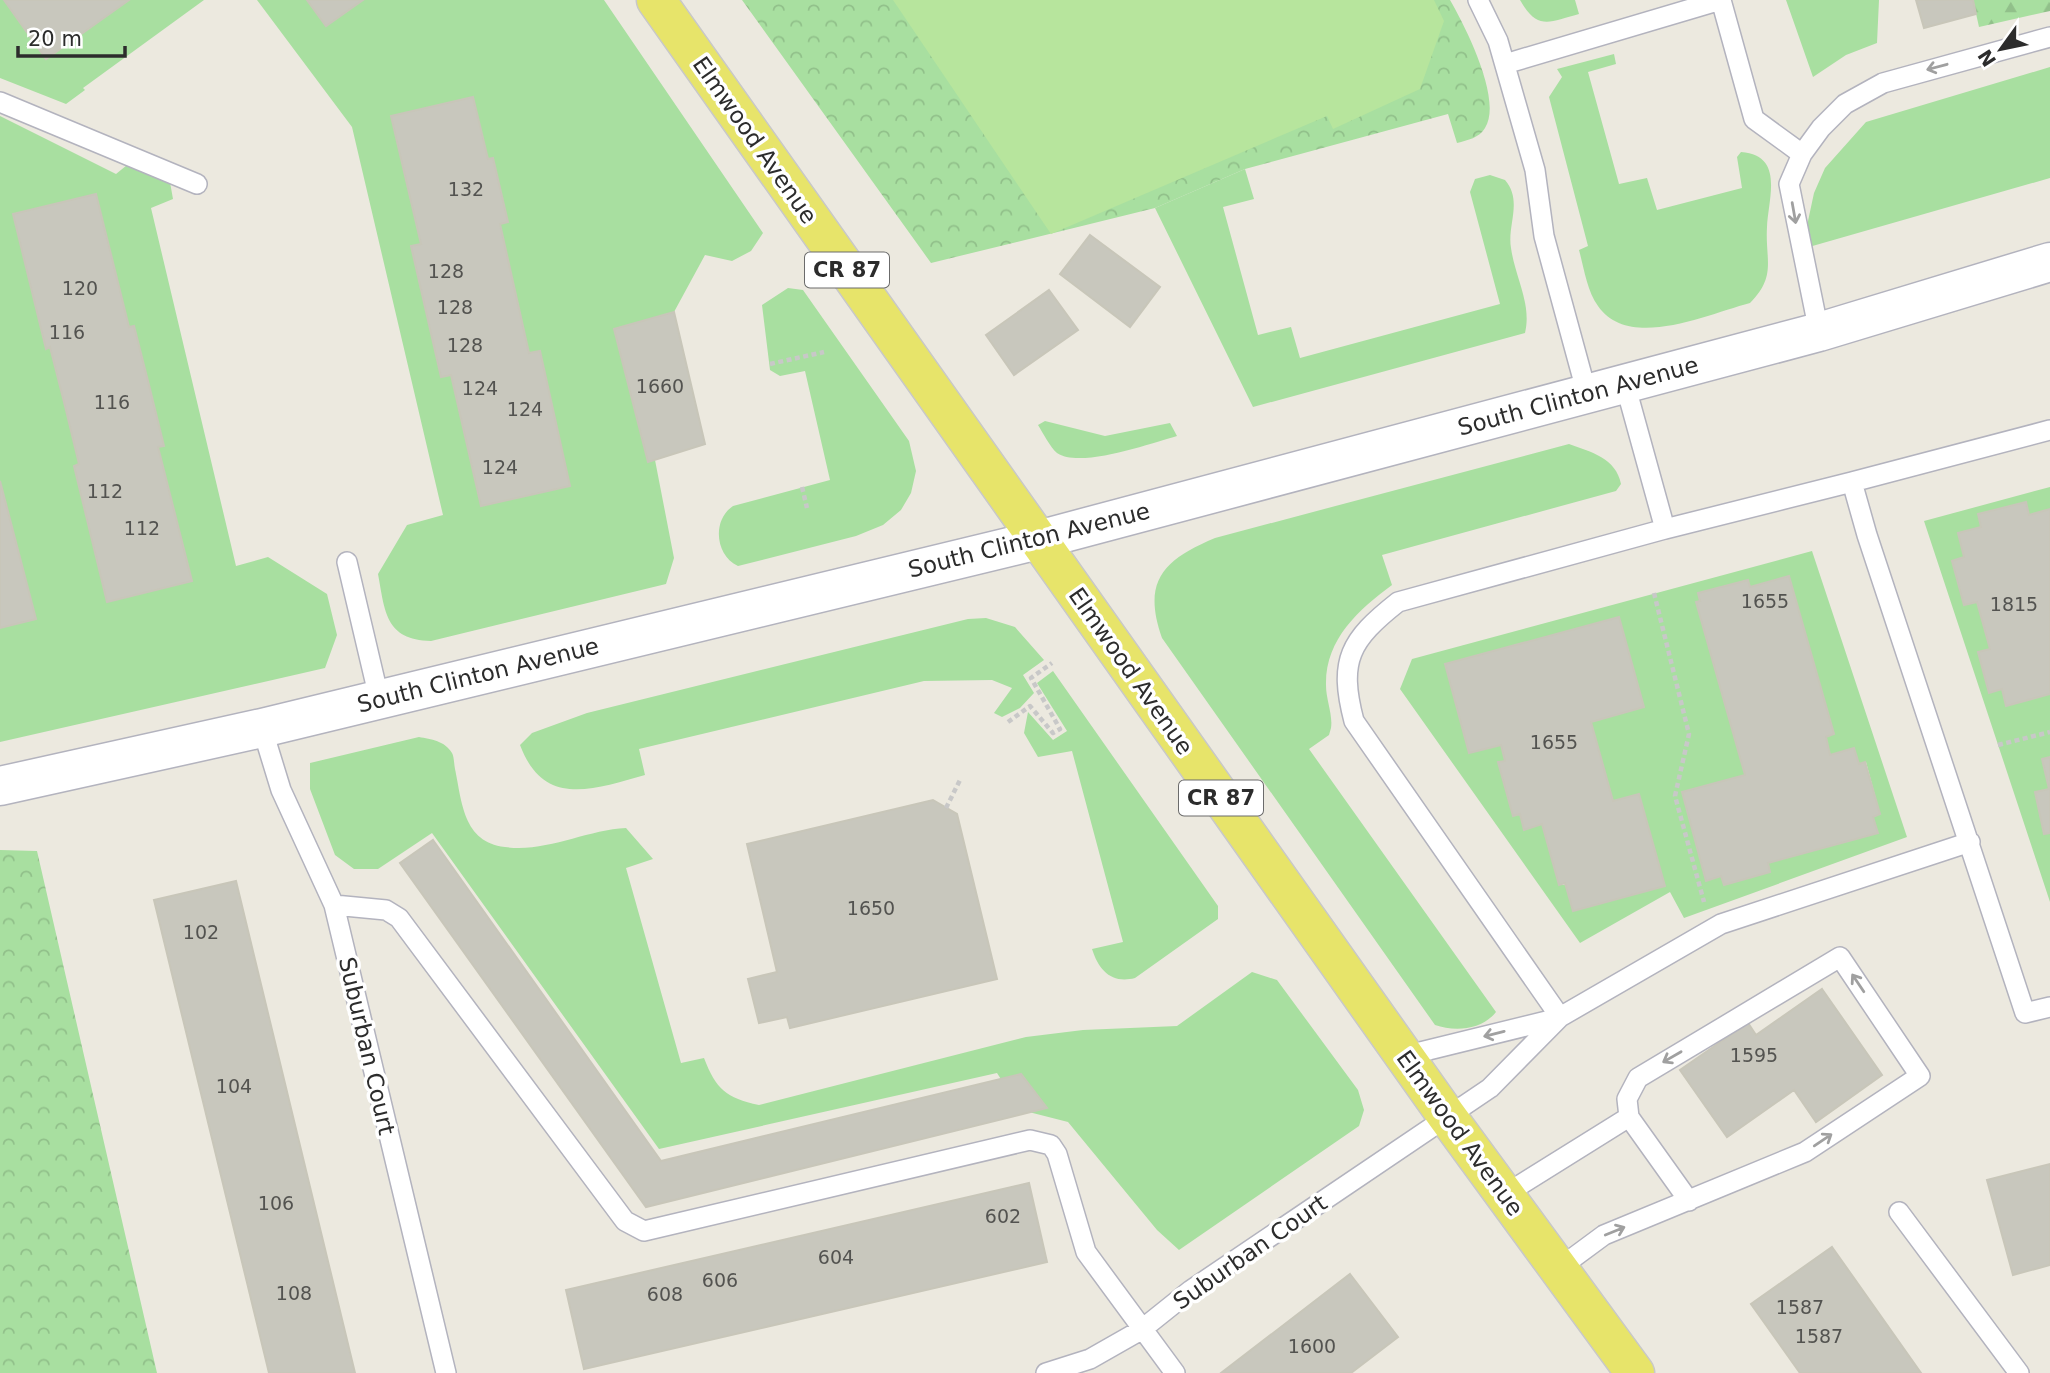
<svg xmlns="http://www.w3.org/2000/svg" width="2050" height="1373" viewBox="0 0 2050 1373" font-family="'DejaVu Sans',sans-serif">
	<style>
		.grass { fill: #a8dfa0; fill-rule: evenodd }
		.forest { fill: url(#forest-firs) }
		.park { fill: url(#park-crowns) }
		.pitch { fill: #b7e59d }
		.building { fill: #c8c7bd; stroke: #c8c6b9; stroke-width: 2 }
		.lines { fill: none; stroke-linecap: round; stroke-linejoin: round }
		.lane-casing { stroke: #b3b3be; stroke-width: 22 }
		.secondary-casing { stroke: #b3b3be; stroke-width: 41 }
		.primary-casing { stroke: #c8c8c8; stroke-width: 41 }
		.path { stroke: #c8c8c8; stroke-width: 4.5; stroke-dasharray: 5 3.5; stroke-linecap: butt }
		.lane { stroke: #fff; stroke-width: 19 }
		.secondary { stroke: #fff; stroke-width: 38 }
		.primary { stroke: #e7e46a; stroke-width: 38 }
		.oneway { stroke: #a0a0a0 }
		.labels { text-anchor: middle; stroke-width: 7; stroke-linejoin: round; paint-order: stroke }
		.number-label { font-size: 19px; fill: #535350 }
		.shield { fill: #fff; stroke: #6b6b6b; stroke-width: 2 }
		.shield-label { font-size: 21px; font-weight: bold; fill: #2c2c2c }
		.street-label { font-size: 23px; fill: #2c2c2c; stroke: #fff }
	</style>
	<defs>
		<pattern id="forest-firs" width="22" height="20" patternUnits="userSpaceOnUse" patternTransform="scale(1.75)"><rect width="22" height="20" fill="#a8dfa0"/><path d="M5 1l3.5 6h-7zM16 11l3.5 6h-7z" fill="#91c08a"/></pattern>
		<pattern id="park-crowns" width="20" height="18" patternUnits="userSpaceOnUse" patternTransform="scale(1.75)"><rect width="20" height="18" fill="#a8dfa0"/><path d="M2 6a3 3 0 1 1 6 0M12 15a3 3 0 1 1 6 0" fill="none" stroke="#91c08a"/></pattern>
	</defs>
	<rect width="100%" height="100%" fill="#ece9df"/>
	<path class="grass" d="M0,0H204L83,88L85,90L66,104L0,78Z
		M257,0H604L763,233L751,251L732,261L705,255L674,312L614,329L648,462L655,460L674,558L666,584L431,641C385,640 385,611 378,574L407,525L443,515L352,127Z
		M1520,0H1575L1579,14C1549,22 1538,31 1520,0Z
		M1786,0H1879L1877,43L1846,55L1813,77Z
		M1614,54L1616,64L1588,72L1619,184L1647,178L1657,210L1742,188L1737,157L1741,152C1785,155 1768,199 1767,227C1765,260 1777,276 1750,303C1708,314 1629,351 1598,306C1587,291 1584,268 1579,250L1588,246L1549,97L1562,77L1557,69Z
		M2050,67V178L1802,249L1814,193L1825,168L1866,122Z
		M0,116L116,174L132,161L168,171L173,199L151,208L236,566L268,557L327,594L337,635L325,668L0,742Z
		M1245,169L1254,199L1223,207L1258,335L1291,327L1300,358L1500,304L1470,192L1475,179L1490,175L1505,180C1523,201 1507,225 1511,248C1515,277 1532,304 1525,333L1253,407L1155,208Z
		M788,288L803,290L909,441L916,471L911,493L901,510L883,525L856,536L738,566C715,555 712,520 733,506L830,480L805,371L780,376L770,370L762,305Z
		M1045,421L1105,436L1170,423L1177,436C1152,443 1080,469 1057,453C1050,447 1043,433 1038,425Z
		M1569,444C1591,452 1616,458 1621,484L1616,491L1382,555L1392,585C1358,610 1325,640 1326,685C1326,700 1333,714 1331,728L1329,735L1309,749L1496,1012C1482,1030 1455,1032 1435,1025L1162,638C1142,581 1163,560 1215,538Z
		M2050,487V509L2029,515L2026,502L1979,514L1981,527L1958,533L1964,557L1952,561L1964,605L1977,602L1990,649L1978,652L1989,692L2002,689L2006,705L2050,694V757L2042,759L2049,789L2035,792L2044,834L2050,833V902L1924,521Z
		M1812,551L1907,837L1684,918L1670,892L1580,943L1400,689L1412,659ZM1789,577L1834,734L1826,737L1830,755L1854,748L1859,764L1866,762L1880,814L1873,817L1877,833L1768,863L1770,872L1724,885L1721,876L1706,880L1682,792L1745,775L1696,602L1700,601L1698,593L1747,580L1750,587ZM1619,617L1644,706L1591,722L1613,801L1639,795L1665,886L1560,885L1542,824L1524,830L1520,814L1513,815L1499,763L1505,761L1501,745L1469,753L1445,664Z
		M986,618L1015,627L1044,660L1023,675L1034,693L1020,708L1002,717L994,713L1012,688L992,680L924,681L639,749L645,775C594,789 544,809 520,745L532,733L587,713L968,619Z
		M1053,671L1218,906V919L1135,978C1112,984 1099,971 1092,949L1123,942L1072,751L1038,757L1024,733L1028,712L1053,740L1067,731L1037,683Z
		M419,737C431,739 445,741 452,753C454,756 454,764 455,769C462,802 463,842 505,847C545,853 586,830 626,828L653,859L626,868L681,1063L704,1058C716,1089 726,1098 759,1105L1026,1037L1083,1030L1177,1026L1252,972L1277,980L1358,1090L1364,1110L1359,1126L1179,1250L1157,1230L1068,1122L1021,1110L997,1073L659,1149L432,833L378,869H354L335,855L310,789V763Z"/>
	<path class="forest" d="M1973,0H2050V11L1979,27Z"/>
	<path class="park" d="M742,0H1450C1465,26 1503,100 1485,128C1479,138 1468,140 1457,143L1448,114L1245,169L1155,208L931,263Z
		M0,850L37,851L157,1373H0Z"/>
	<path class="pitch" d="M893,0H1434L1444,21L1420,89L1333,129L1327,116L1051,234Z"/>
	<path class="building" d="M4,0H129L46,59Z
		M307,0H363L326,26Z
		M1916,0H1973L1976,14L1924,28Z
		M473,97L488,159L493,158L508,222L500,224L529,353L540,351L570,486L481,506L451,375L441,377L411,246L421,244L391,116Z
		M96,194L129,327L134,326L149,385L164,446L158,447L192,581L107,602L74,466L79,464L65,406L50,347L46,349L13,214Z
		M1090,235L1160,287L1130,327L1060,274Z
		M1049,290L1078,330L1014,375L986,335Z
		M674,312L705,444L648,462L614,329Z
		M0,481L36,619L0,628Z
		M2026,502L2029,515L2050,509V694L2006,706L2002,689L1989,693L1978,652L1990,649L1977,602L1964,605L1952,561L1964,557L1958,533L1981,527L1978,514Z
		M1789,576L1834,734L1826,737L1830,755L1854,748L1859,764L1865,762L1880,814L1873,817L1878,833L1768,863L1770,872L1724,885L1721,876L1706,881L1682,792L1745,775L1696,602L1700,601L1698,593L1748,580L1750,587Z
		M1619,617L1644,707L1591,722L1613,801L1639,794L1665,886L1573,911L1565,883L1559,885L1542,824L1524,830L1520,814L1513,816L1498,762L1505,761L1501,745L1469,753L1445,664Z
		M2050,757V833L2044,834L2035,792L2049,789L2042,759Z
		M933,800L957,814L997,979L790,1028L787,1017L759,1023L748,979L777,972L747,844Z
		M433,840L661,1161L1021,1074L1047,1108L646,1207L400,863Z
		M236,881L355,1373H269L154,900Z
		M1822,989L1882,1075L1816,1122L1794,1090L1727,1137L1680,1070L1748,1023L1756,1035Z
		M2050,1164V1265L2013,1275L1987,1180Z
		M1029,1183L1047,1262L584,1369L566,1290Z
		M1832,1247L1921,1373H1800L1751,1304Z
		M1350,1274L1398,1337L1351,1373H1221Z"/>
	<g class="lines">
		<g class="lane-casing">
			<path id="lane" d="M1478,0L1498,41L1535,170L1544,236L1587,394
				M1505,64L1721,0L1754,119L1802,154
				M0,102L197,184
				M1819,332L1789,184L1802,154L1821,128L1845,104L1883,83L2050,37
				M2050,430L1852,482L1867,535L2025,1013L2050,1007
				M1665,529L1852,482
				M347,562L379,698
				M262,728L281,790L334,905L446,1373
				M334,905L386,910L399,918L625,1221L644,1231L1030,1140L1051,1145L1057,1154L1086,1252L1175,1373
				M1560,1017L1354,721C1338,660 1350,640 1398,602L1665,529L1625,384
				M1404,1056L1559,1018
				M1629,1117L1689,1201
				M1504,1195L1629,1117L1627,1099L1638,1078L1840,957L1920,1076L1805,1152L1604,1235L1558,1269
				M1899,1212L2019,1373
				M1046,1373L1090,1359L1141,1330L1191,1290L1490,1088L1560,1017L1721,924L1970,842"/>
		</g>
		<g class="secondary-casing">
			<path id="secondary" d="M0,786L262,728L1038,540L1819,332L2050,262"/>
		</g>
		<g class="primary-casing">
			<path id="primary" d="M656,0L1446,1115L1635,1373"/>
		</g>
		<path class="path" d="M770,364L824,352
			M802,487L807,508
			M1654,593L1689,734L1675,796L1704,902
			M1008,722L1030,706L1053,733L1060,729L1031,678L1052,663
			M1998,745L2050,732
			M946,808L961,778"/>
		<use href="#lane" class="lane"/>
		<use href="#secondary" class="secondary"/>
		<use href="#primary" class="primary"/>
	</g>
	<defs><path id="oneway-shaft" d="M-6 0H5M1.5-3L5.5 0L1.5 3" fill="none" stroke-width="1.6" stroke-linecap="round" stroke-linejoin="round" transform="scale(1.75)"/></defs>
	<g class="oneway">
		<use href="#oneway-shaft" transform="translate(1937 67) rotate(165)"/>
		<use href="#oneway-shaft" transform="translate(1794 213) rotate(80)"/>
		<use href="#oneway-shaft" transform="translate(1858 983) rotate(-124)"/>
		<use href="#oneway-shaft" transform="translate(1494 1034) rotate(166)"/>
		<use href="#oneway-shaft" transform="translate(1672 1057) rotate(150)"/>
		<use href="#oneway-shaft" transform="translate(1823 1140) rotate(-34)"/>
		<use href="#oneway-shaft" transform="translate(1615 1231) rotate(-22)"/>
	</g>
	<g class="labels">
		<g class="number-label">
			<text x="466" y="196">132</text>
			<text x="446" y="278">128</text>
			<text x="80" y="295">120</text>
			<text x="455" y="314">128</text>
			<text x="67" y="339">116</text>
			<text x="465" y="352">128</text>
			<text x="660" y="393">1660</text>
			<text x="480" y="395">124</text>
			<text x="112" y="409">116</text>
			<text x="525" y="416">124</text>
			<text x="500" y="474">124</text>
			<text x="105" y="498">112</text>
			<text x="142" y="535">112</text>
			<text x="1765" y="608">1655</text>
			<text x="2014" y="611">1815</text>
			<text x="1554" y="749">1655</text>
			<text x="871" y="915">1650</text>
			<text x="201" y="939">102</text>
			<text x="1754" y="1062">1595</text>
			<text x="234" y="1093">104</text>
			<text x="276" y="1210">106</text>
			<text x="1003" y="1223">602</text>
			<text x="836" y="1264">604</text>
			<text x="720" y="1287">606</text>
			<text x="294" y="1300">108</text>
			<text x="665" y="1301">608</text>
			<text x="1800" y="1314">1587</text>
			<text x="1819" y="1343">1587</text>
			<text x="1312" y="1353">1600</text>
		</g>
		<g class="shield">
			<rect x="805" y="252.5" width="84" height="35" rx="5"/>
			<rect x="1179" y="780.5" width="84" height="35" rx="5"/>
		</g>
		<g class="shield-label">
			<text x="847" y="277">CR 87</text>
			<text x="1221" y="805">CR 87</text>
		</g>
		<g class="street-label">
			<text transform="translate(755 140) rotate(55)" y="8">Elmwood Avenue</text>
			<text transform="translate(1578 396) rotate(-15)" y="8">South Clinton Avenue</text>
			<text transform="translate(1029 540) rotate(-14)" y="8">South Clinton Avenue</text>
			<text transform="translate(1131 671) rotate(55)" y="8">Elmwood Avenue</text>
			<text transform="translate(478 675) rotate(-14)" y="8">South Clinton Avenue</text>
			<text transform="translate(367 1046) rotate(77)" y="8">Suburban Court</text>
			<text transform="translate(1460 1133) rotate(54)" y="8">Elmwood Avenue</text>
			<text transform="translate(1250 1252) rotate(-35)" y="8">Suburban Court</text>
		</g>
	</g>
	<g transform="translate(2001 49) rotate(237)" stroke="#ffffff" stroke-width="5" paint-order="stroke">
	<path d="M0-5L12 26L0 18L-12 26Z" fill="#2c2c2c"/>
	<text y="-10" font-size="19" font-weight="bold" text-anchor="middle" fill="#2c2c2c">N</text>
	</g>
	<path d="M18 46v10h107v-10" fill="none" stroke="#2c2c2c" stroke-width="3.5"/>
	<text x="28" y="46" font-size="21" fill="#2c2c2c" stroke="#ffffff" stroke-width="5" paint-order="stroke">20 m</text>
</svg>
